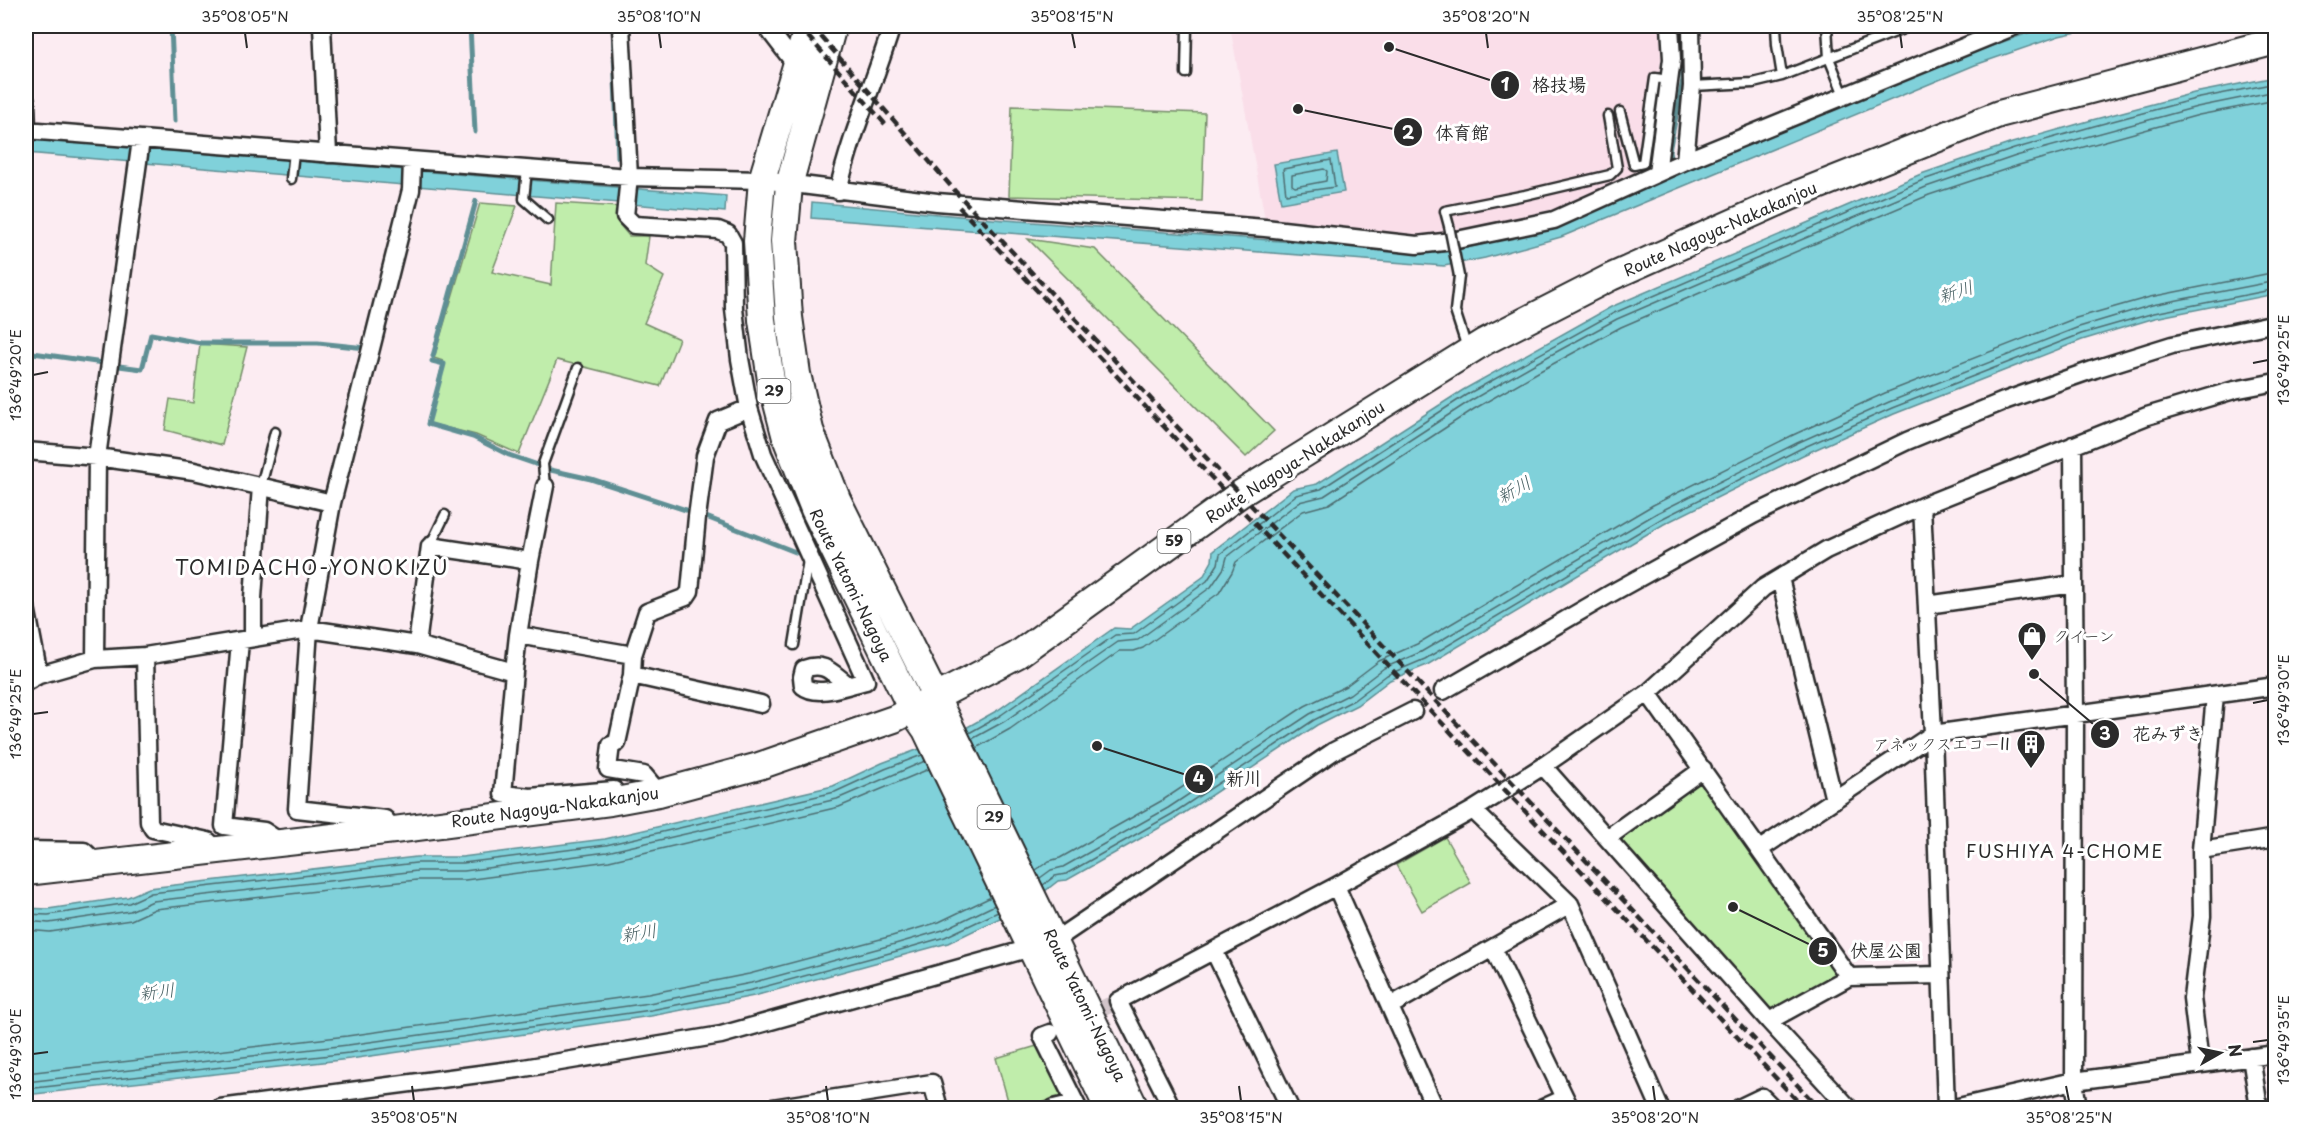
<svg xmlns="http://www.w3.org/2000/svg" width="2301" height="1134" viewBox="0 0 2301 1134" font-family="'Playpen Sans','Klee One',sans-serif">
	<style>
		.built { fill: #fadee9 }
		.green { fill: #c0edab; stroke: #768c6b; stroke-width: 1.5 }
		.water { fill: #80d1da; stroke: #5e8f94; stroke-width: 1.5 }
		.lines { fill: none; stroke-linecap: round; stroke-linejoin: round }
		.shore { stroke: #4d6d71; stroke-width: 1.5 }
		.stream { stroke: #5e8f94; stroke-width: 5 }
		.street-tunnel { stroke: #d2c5ca; stroke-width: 16; stroke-dasharray: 16 8; stroke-linecap: butt }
		.lane-casing { stroke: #2b2b2b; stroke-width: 13 }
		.street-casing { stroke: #2b2b2b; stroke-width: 21 }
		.primary-casing { stroke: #2b2b2b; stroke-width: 30 }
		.lane { stroke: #fff; stroke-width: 8 }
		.street { stroke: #fff; stroke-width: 16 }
		.primary { stroke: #fff; stroke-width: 26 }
		.rail { stroke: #2b2b2b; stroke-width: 4.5; stroke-dasharray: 9 4.5; stroke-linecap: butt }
		.lane-bridge-casing { stroke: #2b2b2b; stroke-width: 13; stroke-linecap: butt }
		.lane-bridge { stroke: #fff; stroke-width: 8 }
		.ticks { fill: none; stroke: #2b2b2b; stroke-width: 2 }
		.labels { text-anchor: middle; stroke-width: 6; stroke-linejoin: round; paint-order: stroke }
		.shield { fill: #fff; stroke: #6b6b6b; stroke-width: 1.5 }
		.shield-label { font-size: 15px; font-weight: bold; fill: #2b2b2b }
		.street-label { font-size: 16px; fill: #2b2b2b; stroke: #fff }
		.poi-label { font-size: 16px; fill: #2b2b2b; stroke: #fff; text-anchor: start }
		.water-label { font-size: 18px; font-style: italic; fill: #445d60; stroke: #fff }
		.neighbourhood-label { font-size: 18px; letter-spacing: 1.5px; fill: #2b2b2b; stroke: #fff }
		.quarter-label { font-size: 20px; letter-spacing: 1.5px; fill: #2b2b2b; stroke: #fff }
		.leader { fill: none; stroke: #2b2b2b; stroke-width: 2 }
		.callout-dot { fill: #2b2b2b; stroke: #fff; stroke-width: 2 }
		.mark-label { font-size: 18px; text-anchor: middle; font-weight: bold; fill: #fff }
		.callout-label { font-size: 18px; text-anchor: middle; font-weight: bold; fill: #2b2b2b; stroke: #fff; stroke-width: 6; stroke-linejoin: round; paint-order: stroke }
		.neatline { fill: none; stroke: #2b2b2b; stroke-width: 2 }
		.ticks-label { font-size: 15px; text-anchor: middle; fill: #2b2b2b }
	</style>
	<rect width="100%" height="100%" fill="#fcecf2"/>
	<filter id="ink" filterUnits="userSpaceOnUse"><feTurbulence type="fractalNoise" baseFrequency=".0167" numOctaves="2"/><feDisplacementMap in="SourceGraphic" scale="12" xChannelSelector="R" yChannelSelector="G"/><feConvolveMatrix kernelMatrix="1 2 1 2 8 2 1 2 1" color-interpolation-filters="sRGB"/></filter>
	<g filter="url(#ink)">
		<path class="built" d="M1230,26H1660L1661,59L1647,171L1563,207L1471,230L1416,239L1266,225Z"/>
		<path class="green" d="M1012,106L1205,113L1202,201L1009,196Z
			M480,203L517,206L492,272L551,285L556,203L620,207L619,224L629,236H649L645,265L664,277L644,323L679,339L660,386L557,360L519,454L476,435L428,423L443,361L434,358Z
			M1028,239L1095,249L1274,431L1246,457Z
			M200,344L247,347L222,445L165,430L170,399L193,403Z
			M1694,782H1701L1835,971L1833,979L1768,1013L1622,842V834Z
			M1445,837L1471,883L1422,911L1396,865Z
			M1037,1046L1062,1097L1021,1108H1010L996,1058Z"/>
		<path class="water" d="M2049,26H2105L2059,36L1975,65L1561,237L1485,258L1444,266L811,218L812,202L980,218L1438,253C1531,239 1617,199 1703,163C1818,115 1931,65 2049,26Z
			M2275,77V294L2155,318L2082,340L1894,414L1803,455L1664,524L1427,665L1390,680L1357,705L1317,725L1175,819L1067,880L1058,881L1027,905L948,943L754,996L651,1016L350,1059L26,1095V908L48,909L128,897L149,888L416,857H462L605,839L833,786L882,763L946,739L998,710L1114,628L1130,629L1203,577L1212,561L1213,551L1293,489L1317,484L1463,390L1611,307L1921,174L2012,143L2092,120L2194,93Z
			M26,139L726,196L725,212L26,153Z
			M1337,153L1344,192L1281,203L1274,164Z"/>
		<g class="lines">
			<path class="shore" d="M1331,160L1335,187L1286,194L1283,169Z
				M1324,169L1327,171L1326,181L1295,187L1292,185V175Z
				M969,733L1001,715L1115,635L1134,634L1207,581L1218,564L1220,554L1296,495L1321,489L1466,395L1614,313L1923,180L2014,149L2094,126L2195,99L2276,83
				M972,739L1005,721L1118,642L1138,640L1211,587L1224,568L1227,557L1299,502L1324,496L1470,401L1536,363L1617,319L1749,262L1926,187L2016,156L2197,107L2276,91
				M976,748L1010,729L1120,651H1134L1143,648L1219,593L1232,572L1236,562L1303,511L1329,504L1474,409L1540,371L1621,327L1753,270L1929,195L2019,165L2199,115L2276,100
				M1036,870L1049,861L1060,858L1163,800L1305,706L1346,686L1379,661L1417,644L1653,505L1793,435L1885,393L2076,318L2150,297L2276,272
				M1040,878L1051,870L1063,867L1168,808L1310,714L1350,694L1384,668L1421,652L1657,513L1797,443L1889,402L2079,327L2152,305L2276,281
				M1043,885L1055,876L1066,874L1172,814L1314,720L1354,700L1387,675L1425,659L1661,519L1800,449L1892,408L2081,334L2154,313L2276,289
				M26,914L48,915L129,903L151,893L416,863H463L606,845L835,792L885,769L922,755
				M26,921L49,923L130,911L153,901L417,871H464L607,852L837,799L925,761
				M26,930L50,932L131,920L155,909L417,880H465L609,861L839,807L929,769
				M26,1073L347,1036L648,994L749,974L892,936L939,922L991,897
				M26,1082L348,1045L649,1003L751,983L895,944L943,930L995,905
				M26,1089L349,1053L651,1010L752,990L897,951L945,937L998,912"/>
			<path class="stream" d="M171,26L175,121
				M470,26L475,132
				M613,26L618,157
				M1671,161L1669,151L1683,80L1680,26
				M26,352L103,363
				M433,356L476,201
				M432,361L444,364L428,424L473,437L509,455L541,466
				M119,366L142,369L151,334L201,343H318L366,348
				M546,469L591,479L692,512
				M701,515L798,553"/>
			<path class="street-tunnel" d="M1081,1018L1112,1004"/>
			<g class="lane-casing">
				<path id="lane" d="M1776,26L1777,45L1782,76
					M1827,26L1829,58L1844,95
					M1977,26L1982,37
					M1186,73L1187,26
					M1692,86L1753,83L1782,76L1911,26
					M1620,112L1634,165L1643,163L1655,78L1669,80
					M527,170L524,199L548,220
					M291,179L294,152
					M1449,226L1445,211L1525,195L1610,175L1617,168L1608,116
					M1459,276L1455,311L1467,348
					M261,486L275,432
					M545,486L543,464L578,368
					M430,546L445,515
					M794,645L808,560"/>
			</g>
			<g class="street-casing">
				<path id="street" d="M322,26L328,154
					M621,26L629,177L625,216L634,225L718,230L728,234L733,243L734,309L740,359L749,408L763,454L866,681C848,685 818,698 803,686L802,677L804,669C825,661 832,673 848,685
					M766,26L796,65
					M26,101L27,130
					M26,130L629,177L762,180L937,202L1265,228L1417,245L1452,241L1554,220L1685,161L2015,26
					M1685,161L1692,86L1691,26
					M1657,173L1672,59L1670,26
					M838,191C851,134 875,81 892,26
					M2073,445L2075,716L2074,1081L2078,1108
					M26,451L97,457L194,471L332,503
					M1922,506L1933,734L1946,1108
					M1780,578L1834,800
					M1927,605L2074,584
					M26,607L39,675
					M518,635L530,561L545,486
					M253,638V598L261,486
					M240,641L224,826L264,831L282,843
					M417,645L430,546L530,561
					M633,655L632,675L617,743L611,745L608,769L644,775L659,793
					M145,656L149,822L153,829L208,841L217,850
					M95,659L97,457L141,140
					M514,672L503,794L530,797L614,790
					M632,675L761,704
					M26,682L39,675L95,659L145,656L309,629L417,645L514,672L518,635L633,655L647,612L686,597L690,591L697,517L705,456L718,421L749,408
					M1443,691L1610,594L1753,515L1907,441L2004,401L2095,369L2172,345L2276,323
					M1648,693L1849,977
					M1543,766L1769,1021L1849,977L1940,975
					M1473,810L1570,904
					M394,830L385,819L297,809L309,629L332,503L411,190L412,161
					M1607,838L1703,769
					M1760,849L1933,734L2276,686
					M26,850L84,851L98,864
					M2201,850L2276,838
					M1336,886L1435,1108
					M1054,941L1334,751L1413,711
					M1493,948L1570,1108
					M1214,951L1290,1108
					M1390,1006L1570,904L1660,1108
					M1769,1021L1849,1108
					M1050,1033L1042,1036L1078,1108
					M2251,1057L2259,1108
					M2200,1063L2192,998L2202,916L2201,850L2215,695
					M220,1108L518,1069L721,1035L1031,948
					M772,1108L932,1083L939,1108
					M1054,1108L1075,1103
					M1172,1108L1118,1001L1336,886L1473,810L1543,766L1648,693L1763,588L1826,550L1922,506L2147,416L2234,390L2276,382
					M1543,1108L1565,1098
					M1739,1108L1762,1097L1773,1108
					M1954,1108L2074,1081L2276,1054"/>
			</g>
			<g class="primary-casing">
				<path id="primary" d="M808,26L762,180L757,241L762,320L771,380L786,438L814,509L912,710L926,730L1108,1108
					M833,26L789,185L784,241L789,317L797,374L810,430L837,499L947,720L1135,1108
					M26,872L394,830L610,802L659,793L759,766L894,719L1017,655L1240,494L1484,342L1611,277L1790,197L1999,114L2276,41"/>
			</g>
			<use href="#lane" class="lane"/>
			<use href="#street" class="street"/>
			<use href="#primary" class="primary"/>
			<path class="rail" d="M799,26L885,124
				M812,26L955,191L1819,1108
				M959,207L1239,507L1804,1108"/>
			<g class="lane-bridge-casing">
				<path id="lane-bridge" d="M1449,226L1459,276"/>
			</g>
			<use href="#lane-bridge" class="lane-bridge"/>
		</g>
	</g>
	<path class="ticks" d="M245,33L247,48M659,33L661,48M1072,33L1075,48M1486,33L1488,48M1900,33L1902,48M2253,363L2268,360M33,375L48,372M2253,703L2268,700M33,714L48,712M2253,1042L2268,1040M33,1054L48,1052M412,1086L414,1101M826,1086L828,1101M1239,1086L1241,1101M1653,1086L1655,1101M2066,1086L2069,1101"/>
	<defs>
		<g id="shop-pin" transform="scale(1.5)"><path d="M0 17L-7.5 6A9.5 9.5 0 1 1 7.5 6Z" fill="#2b2b2b" stroke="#fff"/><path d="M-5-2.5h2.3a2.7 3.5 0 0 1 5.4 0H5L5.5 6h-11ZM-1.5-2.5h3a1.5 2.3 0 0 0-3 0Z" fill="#fff"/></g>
		<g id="building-pin" transform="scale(1.5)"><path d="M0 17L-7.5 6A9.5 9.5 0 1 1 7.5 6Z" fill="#2b2b2b" stroke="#fff"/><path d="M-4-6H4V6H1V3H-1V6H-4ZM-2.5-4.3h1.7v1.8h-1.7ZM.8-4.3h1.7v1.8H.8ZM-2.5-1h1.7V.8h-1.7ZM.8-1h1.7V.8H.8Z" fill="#fff"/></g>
	</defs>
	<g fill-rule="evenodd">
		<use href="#shop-pin" x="2032" y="636"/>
		<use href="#building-pin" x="2031" y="744"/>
	</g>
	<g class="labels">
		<g class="shield">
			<rect x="757.5" y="379" width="33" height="24" rx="4.5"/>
			<rect x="1157.5" y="529" width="33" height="24" rx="4.5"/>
			<rect x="977.5" y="805" width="33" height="24" rx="4.5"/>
		</g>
		<g class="shield-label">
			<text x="774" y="396">29</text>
			<text x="1174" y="546">59</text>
			<text x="994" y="822">29</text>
		</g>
		<g class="street-label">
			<text transform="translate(1720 229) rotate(-24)" y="6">Route Nagoya-Nakakanjou</text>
			<text transform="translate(1295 462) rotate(-33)" y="6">Route Nagoya-Nakakanjou</text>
			<text transform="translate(851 585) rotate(64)" y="6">Route Yatomi-Nagoya</text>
			<text transform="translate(555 807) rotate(-8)" y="6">Route Nagoya-Nakakanjou</text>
			<text transform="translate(1085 1005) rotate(64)" y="6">Route Yatomi-Nagoya</text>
		</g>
		<g class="poi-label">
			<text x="2053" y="642">クイーン</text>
			<text x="2010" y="750" text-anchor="end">アネックスエコーII</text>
		</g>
		<g class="water-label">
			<text transform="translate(1956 292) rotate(-18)" y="6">新川</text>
			<text transform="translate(1514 490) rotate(-29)" y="6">新川</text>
			<text transform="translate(639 933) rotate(-9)" y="6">新川</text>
			<text transform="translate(157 992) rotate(-7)" y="6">新川</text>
		</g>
		<g class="neighbourhood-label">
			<text x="2065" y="858">FUSHIYA 4-CHOME</text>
		</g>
		<g class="quarter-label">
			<text x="312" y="575">TOMIDACHO-YONOKIZU</text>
		</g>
	</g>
	<path class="leader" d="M1389 47L1505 85M1298 109L1408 132M2034 674L2105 734M1097 746L1199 779M1733 907L1823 951"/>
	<g class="callout-dot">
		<circle cx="1389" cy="47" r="6"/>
		<circle cx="1298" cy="109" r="6"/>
		<circle cx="2034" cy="674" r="6"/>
		<circle cx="1097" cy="746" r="6"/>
		<circle cx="1733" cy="907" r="6"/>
		<circle cx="1505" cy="85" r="15"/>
		<circle cx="1408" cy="132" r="15"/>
		<circle cx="2105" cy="734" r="15"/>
		<circle cx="1199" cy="779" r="15"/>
		<circle cx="1823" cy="951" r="15"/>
	</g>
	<g class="mark-label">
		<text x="1505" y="91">1</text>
		<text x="1408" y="139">2</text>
		<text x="2105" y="740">3</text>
		<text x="1199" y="785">4</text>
		<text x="1823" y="957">5</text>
	</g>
	<g class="callout-label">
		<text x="1559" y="91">格技場</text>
		<text x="1462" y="139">体育館</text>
		<text x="2168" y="740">花みずき</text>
		<text x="1244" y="785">新川</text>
		<text x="1886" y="957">伏屋公園</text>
	</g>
	<rect width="2301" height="1134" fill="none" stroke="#fff" stroke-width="66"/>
	<g transform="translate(2220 1053) rotate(81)" stroke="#ffffff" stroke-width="4.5" paint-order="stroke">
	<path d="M0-4.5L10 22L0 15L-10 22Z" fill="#2b2b2b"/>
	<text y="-9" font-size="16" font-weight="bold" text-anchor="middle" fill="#2b2b2b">N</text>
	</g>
	<rect x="33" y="33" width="2235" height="1068" class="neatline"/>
	<g class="ticks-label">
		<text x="245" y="22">35°08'05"N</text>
		<text x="659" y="22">35°08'10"N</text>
		<text x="1072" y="22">35°08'15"N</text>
		<text x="1486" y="22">35°08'20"N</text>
		<text x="1900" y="22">35°08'25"N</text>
		<text transform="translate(2284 360) rotate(-90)" y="5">136°49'25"E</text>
		<text transform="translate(16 375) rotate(-90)" y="5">136°49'20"E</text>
		<text transform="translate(2284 700) rotate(-90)" y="5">136°49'30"E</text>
		<text transform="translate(16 714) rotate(-90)" y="5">136°49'25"E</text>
		<text transform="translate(2284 1040) rotate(-90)" y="5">136°49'35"E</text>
		<text transform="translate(16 1054) rotate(-90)" y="5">136°49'30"E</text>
		<text x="414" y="1123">35°08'05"N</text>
		<text x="828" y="1123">35°08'10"N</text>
		<text x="1241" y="1123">35°08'15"N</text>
		<text x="1655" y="1123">35°08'20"N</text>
		<text x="2069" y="1123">35°08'25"N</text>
	</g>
</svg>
